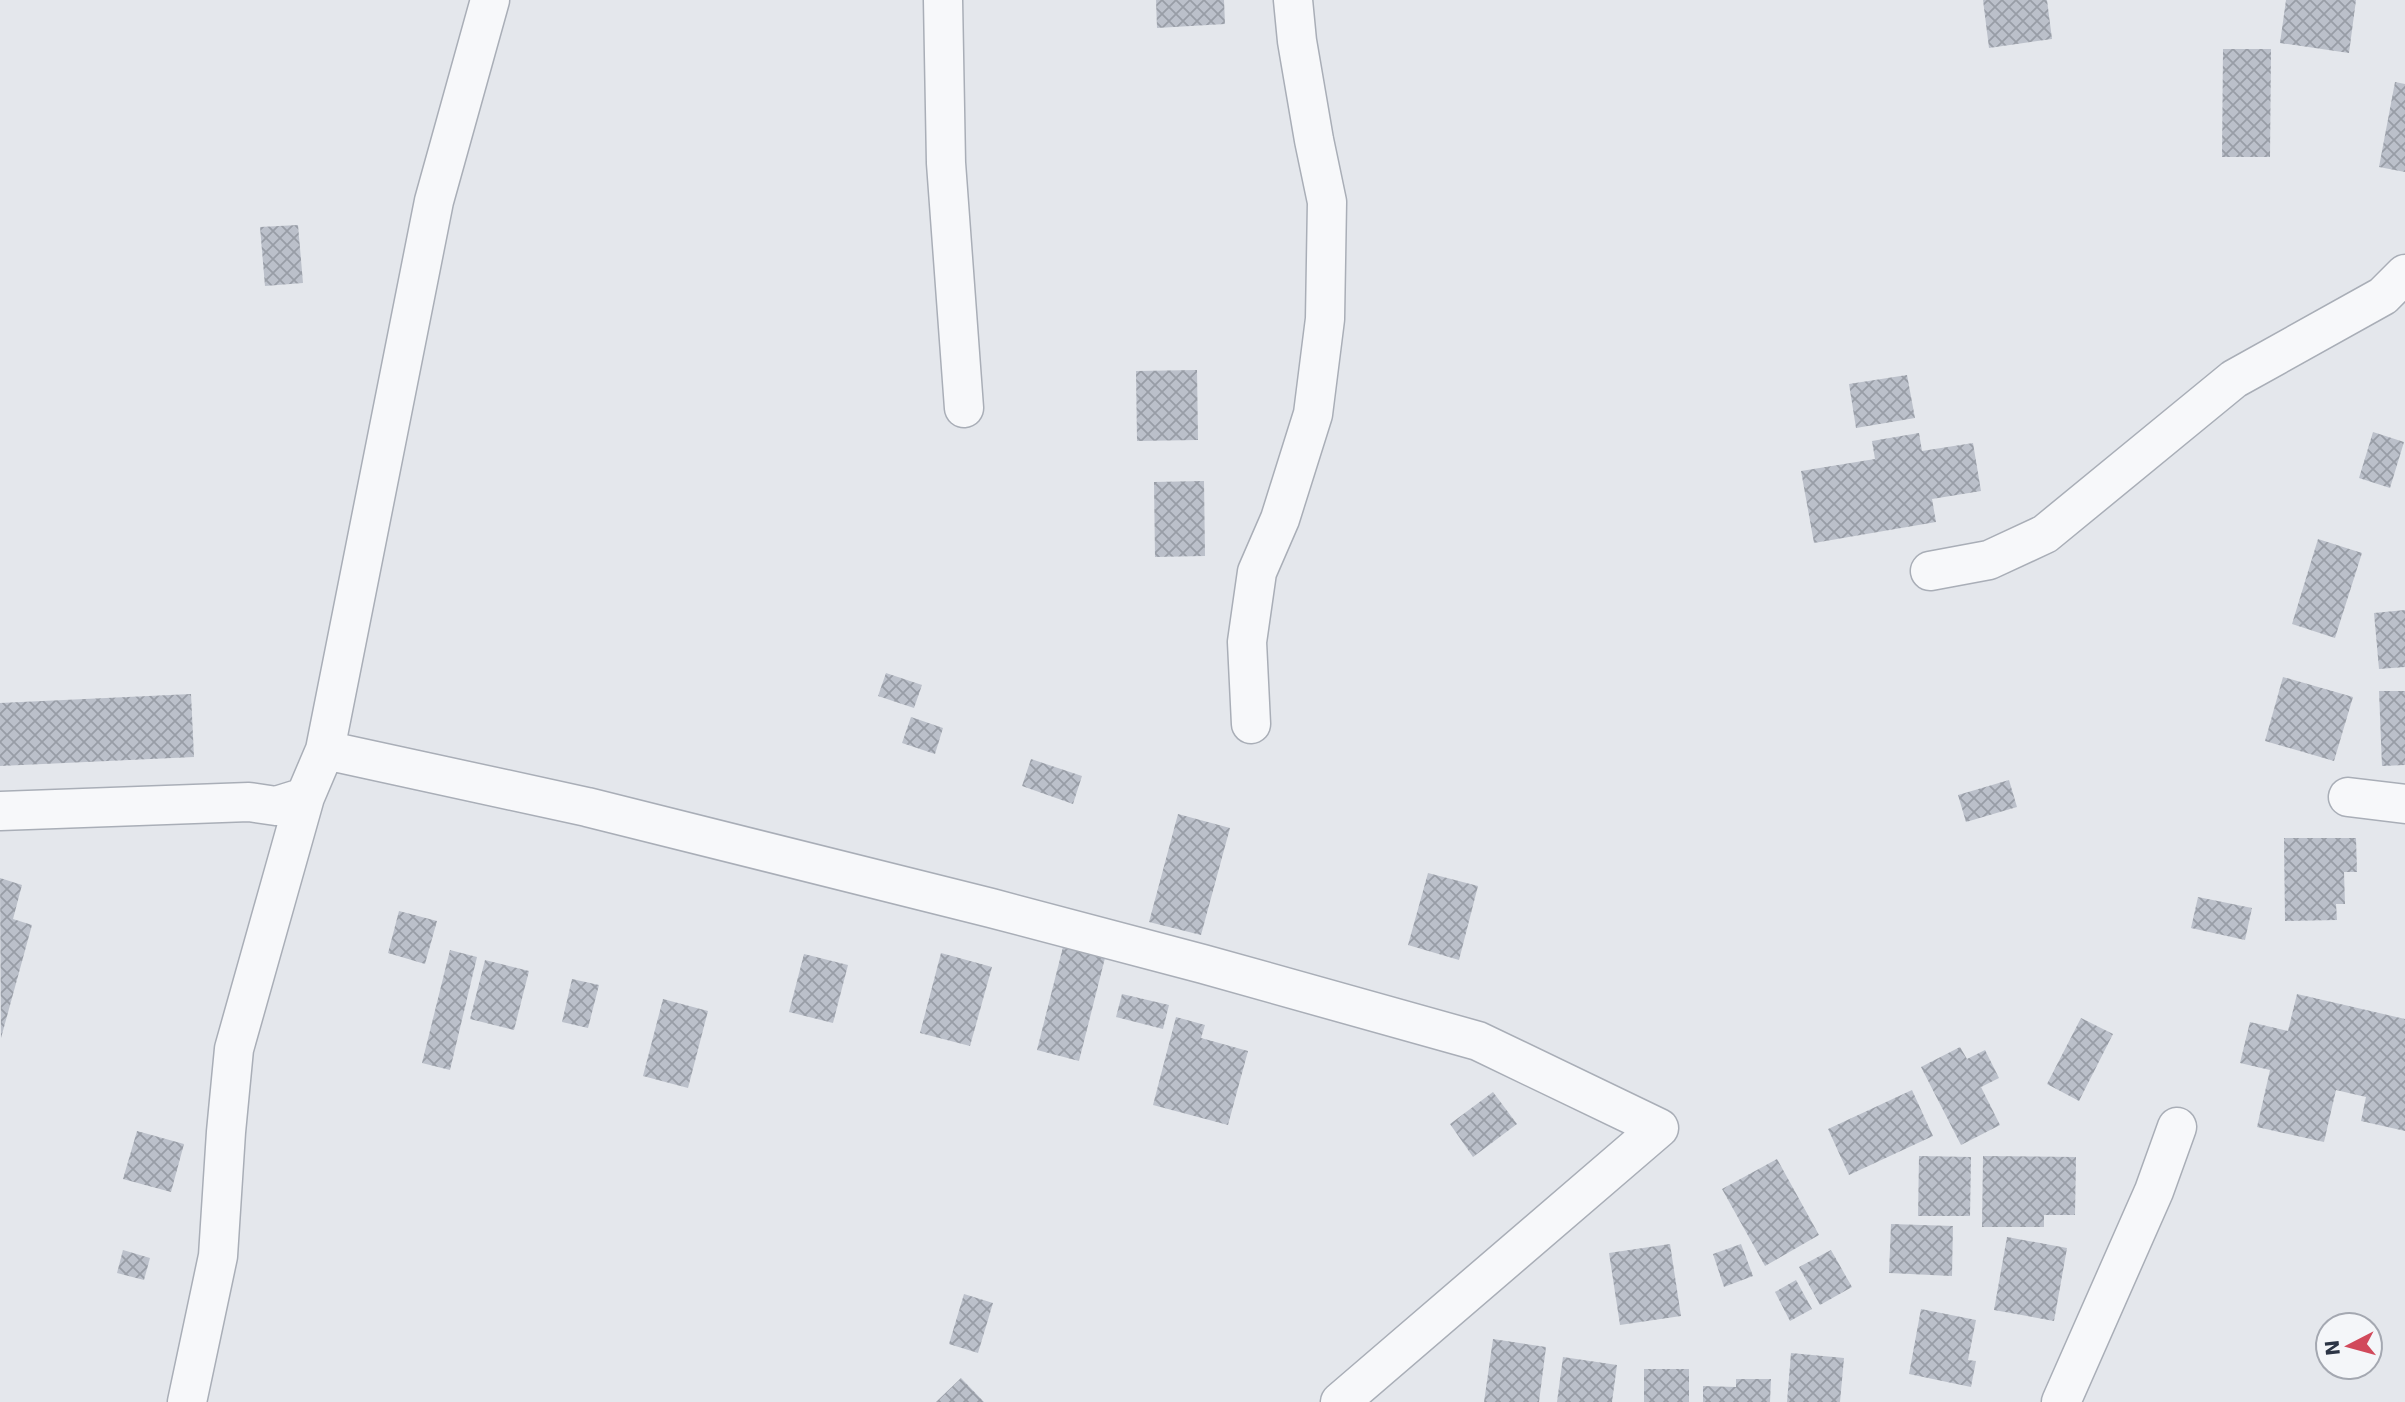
<svg xmlns="http://www.w3.org/2000/svg" width="2405" height="1402" viewBox="0 0 2405 1402" font-family="'DejaVu Sans',sans-serif">
	<style>
		.building { fill: url(#building-cross-hatch) }
		.lines { fill: none; stroke-linecap: round; stroke-linejoin: round }
		.street-casing { stroke: #a9aeb7; stroke-width: 41 }
		.street { stroke: #f7f8fa; stroke-width: 38 }
	</style>
	<defs>
		<pattern id="building-cross-hatch" width="8" height="8" patternUnits="userSpaceOnUse" patternTransform="scale(1.75)"><rect width="8" height="8" fill="#bbc0ca"/><path d="M0 0l8 8M0 8l8-8" fill="none" stroke="#989da6"/></pattern>
	</defs>
	<rect width="100%" height="100%" fill="#e4e7ec"/>
	<path class="building" d="M1156,0H1224L1225,24L1157,28Z
		M1983,0H2047L2052,39L1989,48Z
		M2286,0H2356L2349,53L2280,43Z
		M2223,49H2271L2270,157H2222Z
		M2395,82L2405,84V172L2379,167Z
		M298,225L303,283L265,286L260,227Z
		M1197,370L1198,440L1137,441L1136,371Z
		M1907,375L1915,418L1856,428L1849,384Z
		M2373,432L2404,442L2390,488L2359,478Z
		M1919,433L1922,451L1973,443L1981,491L1932,499L1936,522L1814,543L1801,471L1875,459L1872,441Z
		M1204,481L1205,556L1155,557L1154,482Z
		M2318,539L2362,553L2335,638L2292,624Z
		M2405,610V667L2379,669L2374,613Z
		M886,673L922,685L914,708L878,696Z
		M2283,677L2353,697L2334,761L2265,741Z
		M2379,691H2405V765L2382,766Z
		M191,694L194,757L0,766V703Z
		M911,717L943,728L935,754L902,743Z
		M1031,759L1082,776L1073,804L1022,786Z
		M2009,780L2017,807L1966,822L1958,795Z
		M1178,814L1230,828L1201,935L1149,922Z
		M2284,838H2356L2357,872H2344L2345,904H2336L2337,920L2285,921Z
		M1428,873L1478,886L1459,960L1408,945Z
		M0,878L22,885L13,919L32,925L1,1038Z
		M2198,897L2252,908L2245,940L2191,928Z
		M399,911L437,921L425,964L388,953Z
		M1063,947L1105,958L1079,1061L1037,1050Z
		M450,950L477,957L450,1070L422,1063Z
		M941,953L992,967L970,1046L920,1033Z
		M804,954L848,965L833,1023L789,1012Z
		M485,960L529,971L514,1030L470,1019Z
		M572,979L599,985L588,1028L562,1022Z
		M1122,994L1169,1005L1163,1029L1116,1017Z
		M2297,994L2405,1019V1131L2361,1121L2366,1097L2336,1090L2324,1142L2257,1127L2270,1070L2240,1063L2250,1022L2288,1031Z
		M663,999L708,1011L688,1088L643,1076Z
		M1176,1017L1205,1025L1201,1038L1248,1051L1228,1125L1153,1105Z
		M2081,1018L2113,1034L2079,1101L2047,1084Z
		M1960,1047L1967,1059L1985,1050L1999,1078L1981,1087L2000,1125L1961,1145L1921,1067Z
		M1912,1090L1933,1136L1849,1175L1828,1129Z
		M1493,1092L1517,1124L1473,1157L1450,1124Z
		M137,1131L184,1144L171,1192L123,1179Z
		M1919,1156L1971,1157L1970,1216H1918Z
		M1983,1156L2076,1157L2075,1215H2044V1227H1982Z
		M1777,1159L1819,1235L1765,1266L1722,1189Z
		M1891,1224L1953,1226L1952,1276L1889,1273Z
		M2007,1237L2067,1248L2054,1321L1994,1310Z
		M1670,1244L1681,1316L1620,1325L1609,1253Z
		M1741,1244L1753,1276L1724,1287L1713,1254Z
		M123,1250L150,1258L144,1280L117,1273Z
		M1831,1250L1852,1287L1820,1305L1799,1267Z
		M1796,1280L1812,1309L1790,1321L1775,1292Z
		M964,1294L993,1303L978,1353L949,1344Z
		M1921,1309L1976,1320L1968,1360L1976,1361L1971,1387L1909,1374Z
		M1493,1339L1546,1347L1539,1402H1484Z
		M1791,1353L1844,1358L1840,1402H1787Z
		M1563,1357L1617,1365L1612,1402H1557Z
		M1644,1369H1689V1402H1644Z
		M961,1378L984,1402H936Z
		M1736,1379H1771L1770,1402H1703V1386L1736,1387Z"/>
	<g class="lines">
		<g class="street-casing">
			<path id="street" d="M943,0L946,163L964,408
				M1930,571L1989,560L2045,534L2234,379L2383,296L2405,274
				M1251,724L1247,642L1257,572L1280,519L1313,414L1325,319L1327,202L1314,140L1297,41L1293,0
				M325,750L587,807L991,908L1203,964L1478,1041L1659,1128L1340,1402
				M2348,797L2405,804
				M0,811L249,802L276,806L305,797
				M187,1402L218,1256L226,1132L234,1049L305,797L325,750L434,201L490,0
				M2061,1402L2154,1191L2177,1127"/>
		</g>
		<use href="#street" class="street"/>
	</g>
	<g transform="translate(2349 1346) rotate(264)"><circle r="33" fill="#f4f6f9" stroke="#a4a8b1" stroke-width="2"/>
	<path d="M0-5L12 26L0 18L-12 26Z" fill="#d1495b"/>
	<text y="-10" font-size="19" font-weight="bold" text-anchor="middle" fill="#2b3445">N</text>
	</g>
</svg>
